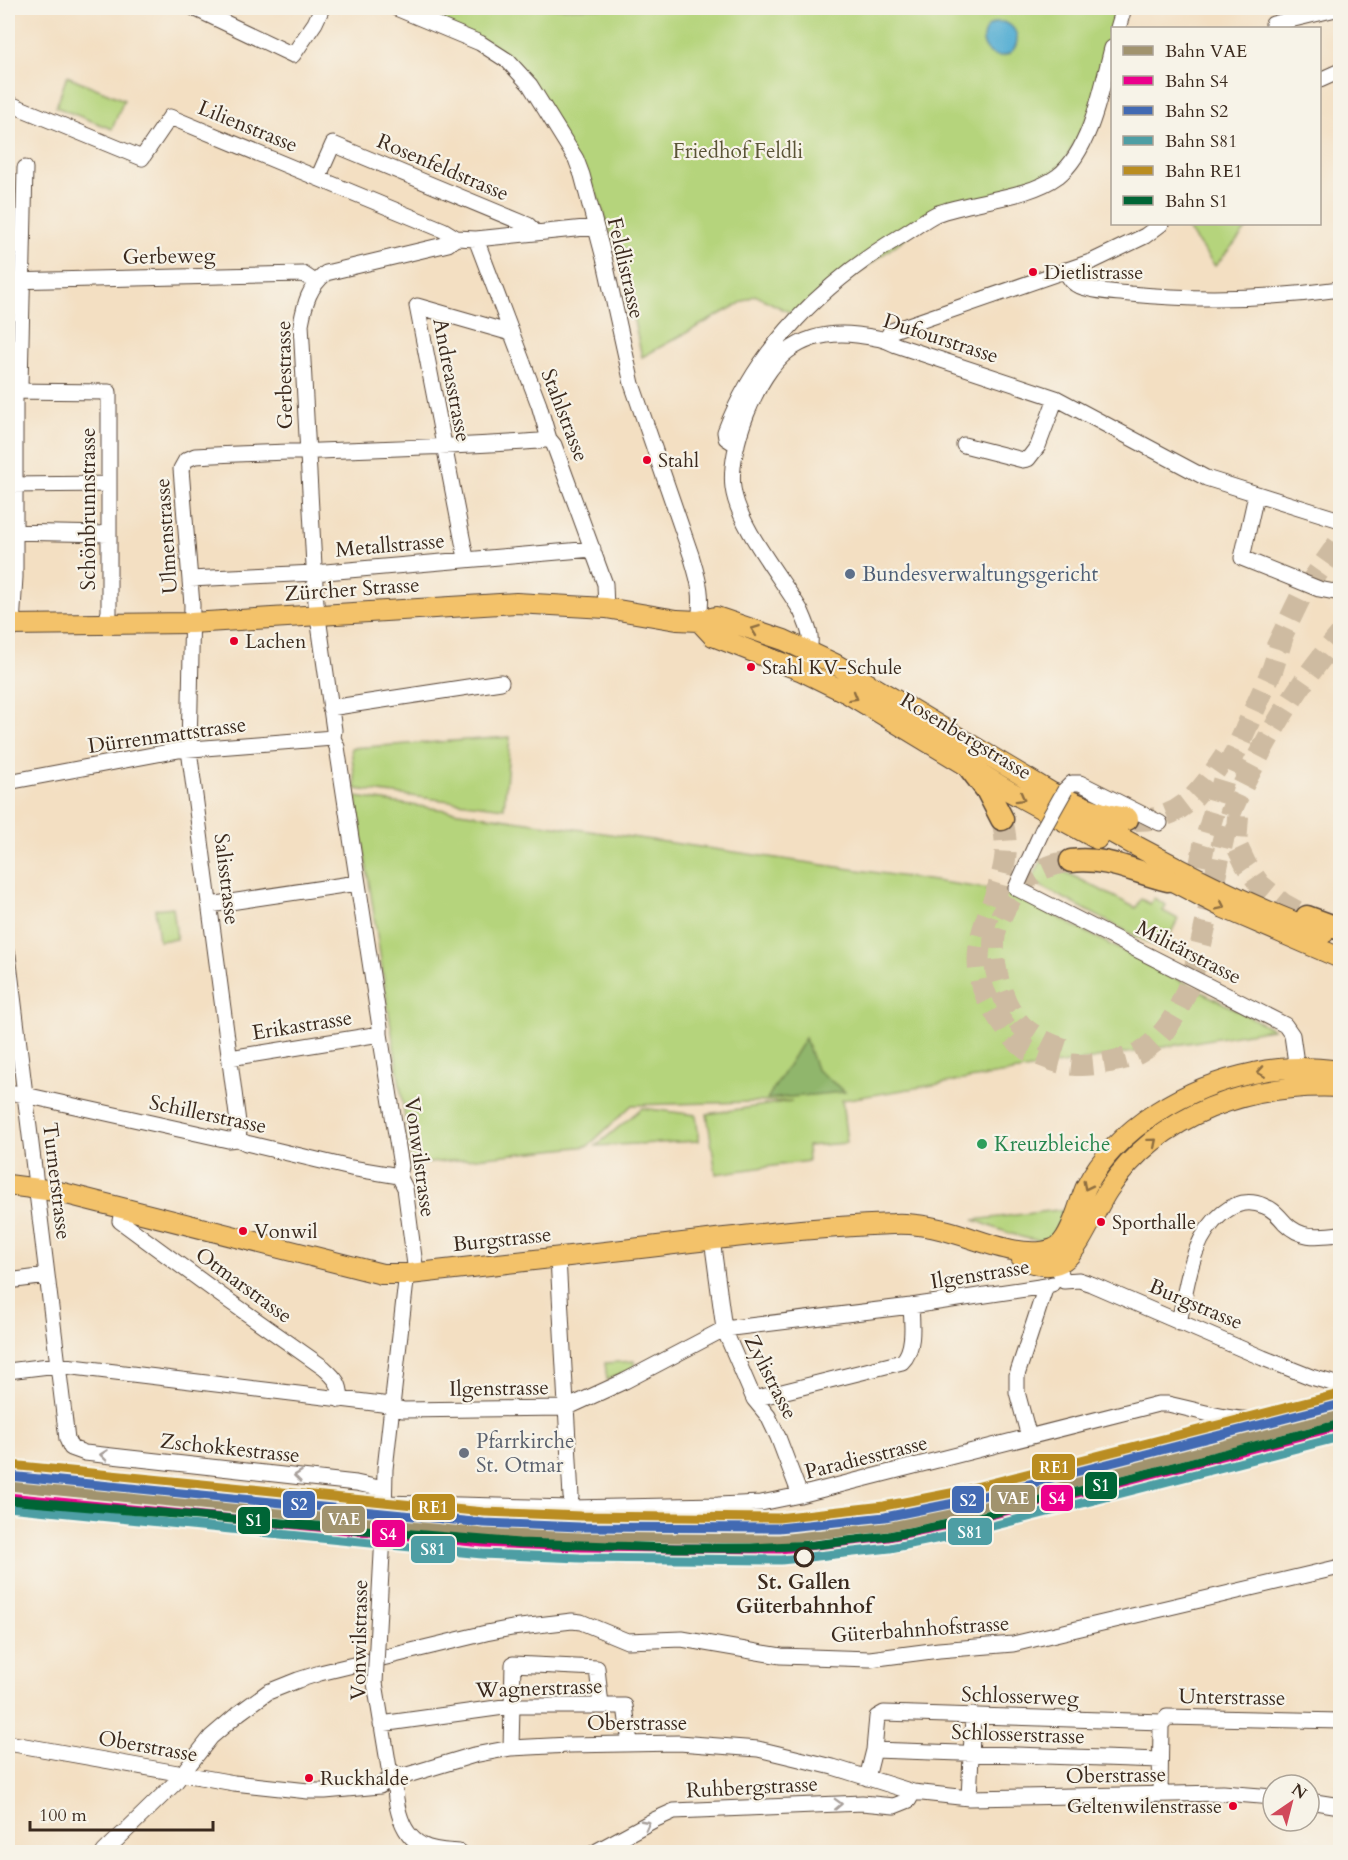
<svg xmlns="http://www.w3.org/2000/svg" width="1348" height="1860" viewBox="0 0 1348 1860" font-family="Cardo,serif">
	<style>
		.green { fill: #b5d47c; stroke: #787f4d; stroke-width: 1.5 }
		.forest { fill: #90b66c; stroke: #667045; stroke-width: 1.5 }
		.water { fill: #55aed3; stroke: #486c78; stroke-width: 1.5 }
		.lines { fill: none; stroke-linecap: round; stroke-linejoin: round }
		.highway-tunnel { stroke: #cebba1; stroke-width: 22; stroke-dasharray: 22 11; stroke-linecap: butt }
		.minor-casing { stroke: #574537; stroke-width: 17 }
		.major-casing { stroke: #574537; stroke-width: 22 }
		.highway-casing { stroke: #574537; stroke-width: 25 }
		.minor { stroke: #fff; stroke-width: 15 }
		.major { stroke: #f3c26a; stroke-width: 20 }
		.highway { stroke: #f3c26a; stroke-width: 22 }
		.rail { stroke: #3b2a1e; stroke-width: 4; stroke-dasharray: 9 4.5; stroke-linecap: butt }
		.minor-bridge-casing { stroke: #574537; stroke-width: 17; stroke-linecap: butt }
		.minor-bridge { stroke: #fff; stroke-width: 15 }
		.rail-1-casing { stroke: #f7f3e8; stroke-width: 14 }
		.rail-2-casing { stroke: #f7f3e8; stroke-width: 14 }
		.rail-3-casing { stroke: #f7f3e8; stroke-width: 14 }
		.rail-4-casing { stroke: #f7f3e8; stroke-width: 14 }
		.rail-5-casing { stroke: #f7f3e8; stroke-width: 14 }
		.rail-6-casing { stroke: #f7f3e8; stroke-width: 14 }
		.rail-1 { stroke: #a1936e; stroke-width: 9 }
		.rail-2 { stroke: #ec008c; stroke-width: 9 }
		.rail-3 { stroke: #426ab3; stroke-width: 9 }
		.rail-4 { stroke: #4e9ea4; stroke-width: 9 }
		.rail-5 { stroke: #ba8d20; stroke-width: 9 }
		.rail-6 { stroke: #006536; stroke-width: 9 }
		.oneway { stroke: #8e6e40 }
		.oneway2 { stroke: #a79f9a }
		.bus-dot { fill: #e4002b; stroke: #f7f3e8; stroke-width: 2 }
		.service-dot { fill: #5c6f8a; stroke: #f7f3e8; stroke-width: 2 }
		.leisure-dot { fill: #2e9e5b; stroke: #f7f3e8; stroke-width: 2 }
		.worship-dot { fill: #6b7280; stroke: #f7f3e8; stroke-width: 2 }
		.stop-dot { fill: #f7f3e8; stroke: #3b2a1e; stroke-width: 3 }
		.labels { text-anchor: middle; stroke-width: 4.5; stroke-linejoin: round; paint-order: stroke }
		.bus-label { font-size: 20px; fill: #3b2a1e; stroke: #f7f3e8; text-anchor: start }
		.street-label { font-size: 21px; fill: #3b2a1e; stroke: #f7f3e8 }
		.park-label { font-size: 21px; fill: #5a5436; stroke: #f7f3e8 }
		.service-label { font-size: 21px; fill: #4e5e75; stroke: #f7f3e8; text-anchor: start }
		.leisure-label { font-size: 21px; fill: #27864d; stroke: #f7f3e8; text-anchor: start }
		.worship-label { font-size: 21px; fill: #5b616d; stroke: #f7f3e8; text-anchor: start }
		.stop-label { font-size: 21px; font-weight: bold; fill: #3b2a1e; stroke: #f7f3e8 }
		.line-badge { stroke: #f7f3e8; stroke-width: 2 }
		.badge-label { font-size: 16px; text-anchor: middle; font-weight: bold; fill: #fff }
	</style>
	<rect width="100%" height="100%" fill="#f7f3e8"/>
	<filter id="ink" filterUnits="userSpaceOnUse"><feTurbulence type="fractalNoise" baseFrequency=".0167" numOctaves="2"/><feDisplacementMap in="SourceGraphic" scale="12" xChannelSelector="R" yChannelSelector="G"/><feConvolveMatrix kernelMatrix="1 2 1 2 8 2 1 2 1" color-interpolation-filters="sRGB"/></filter>
	<filter id="wash" filterUnits="userSpaceOnUse"><feTurbulence type="fractalNoise" baseFrequency=".008" numOctaves="4" result="noise"/><feDisplacementMap in="SourceGraphic" scale="24" xChannelSelector="R" yChannelSelector="G"/><feGaussianBlur stdDeviation="1.35" result="paint"/><feColorMatrix in="noise" values="0 0 0 0 0 0 0 0 0 0 0 0 0 0 0 0 0 1.4 0 .05"/><feComposite in="paint" operator="in"/></filter>
	<g filter="url(#wash)">
		<rect width="100%" height="100%" fill="#f3dfc2"/>
		<path class="green" d="M396,8H1114L1120,21L1112,28C1112,83 1081,130 1057,176L936,215L799,317L755,295L642,357L621,263L595,190L508,61Z
			M67,76L124,100L112,129L56,107Z
			M1184,224H1251L1215,266Z
			M510,737L504,808L356,789L351,748Z
			M356,797L1009,892L1273,1029L842,1100L847,1143L807,1146L808,1161L716,1174L707,1114L792,1101L632,1105L588,1146L412,1165Z
			M1042,860L1136,908L1141,899L1150,904L1154,898L1166,905L1163,911L1178,919L1162,950L1031,881Z
			M173,907L177,939L159,941L155,909Z
			M642,1108L696,1115L699,1141L596,1146Z
			M1067,1209C1064,1218 1062,1233 1052,1238C1036,1247 991,1226 974,1220Z
			M634,1361L635,1368L607,1380L605,1363Z"/>
		<path class="forest" d="M805,1038L816,1069L845,1092L767,1099Z"/>
		<path class="water" d="M983 39a17 17 0 1 1 34 0a17 17 0 1 1-34 0Z"/>
	</g>
	<g filter="url(#ink)">
		<g class="lines">
			<path class="highway-tunnel" d="M1276,648L1301,596L1340,541
				M1238,816L1236,844L1246,865L1260,885L1283,904L1307,917
				M1002,819C1005,832 1007,845 1005,859C999,904 970,933 981,982C987,1004 1008,1035 1026,1049C1032,1053 1040,1055 1047,1058C1067,1067 1087,1066 1109,1062C1119,1060 1130,1058 1139,1053C1206,1015 1207,880 1231,812C1239,792 1249,774 1259,755C1282,712 1308,672 1340,635
				M1134,820C1181,821 1201,792 1225,756
				M1194,898L1204,845L1225,775L1273,668L1283,636
				M1064,1049C1049,1044 1036,1038 1024,1028C1002,1008 990,962 995,933C1000,913 1016,887 1032,875C1044,867 1057,863 1071,861"/>
			<g class="minor-casing">
				<path id="minor" d="M194,8L293,55L315,23L322,8
					M396,8L480,43L508,61L530,85L576,159L582,175L605,262L632,384L691,555C699,582 703,593 699,621
					M1273,24L1340,8
					M1118,28L1124,8
					M1320,80L1340,71
					M8,103L142,158L170,117L443,230L456,238
					M318,178L333,144L528,225L535,232
					M476,239L539,405L549,439L554,445L605,584L606,608
					M1065,270C1069,277 1072,284 1080,286C1095,292 1114,292 1130,294C1201,301 1270,299 1340,289
					M8,281L303,274L315,282
					M886,339L891,331L1093,261L1145,236L1161,224
					M8,391L109,392V612L105,625
					M737,445L726,438L725,432C757,347 825,282 901,236C913,229 924,220 936,214C972,200 1027,199 1058,176C1091,150 1102,87 1112,48
					M964,445L1023,460L1028,459L1038,446L1056,398
					M8,485L109,484
					M1256,495L1242,558L1319,589L1340,593
					M8,532L109,534
					M466,558L417,306L511,333
					M190,579L314,573L593,549
					M12,625L15,577V393L20,385L25,168
					M806,661C814,639 810,631 801,611C781,577 738,526 733,488C728,449 756,375 788,351C808,336 833,332 857,335C871,337 884,338 896,345L1056,398L1206,478L1340,520
					M330,708L501,682
					M8,782L179,750L333,738
					M1065,790L1072,783H1080L1160,823
					M1042,831L1016,888L1285,1025L1292,1035L1298,1077
					M210,905L357,883
					M8,955L67,1439L71,1448L85,1453L356,1483L384,1489
					M230,1058L380,1034
					M8,1092L25,1095L228,1140L238,1139L246,1143L351,1168L399,1176
					M238,1139L239,1130L189,750L192,605L181,469L186,460L195,456C310,450 425,449 540,441L549,439
					M123,1208L120,1221L222,1296L324,1368C335,1378 342,1385 340,1400
					M712,1239L724,1329L754,1399L768,1416L778,1437L800,1495
					M1053,1256L1064,1281L1079,1280L1091,1284L1263,1358L1311,1377L1340,1385
					M558,1258L571,1497
					M8,1281L47,1276
					M1179,1323C1184,1299 1187,1274 1196,1251C1206,1225 1233,1192 1264,1206C1273,1209 1279,1216 1285,1223C1302,1240 1319,1236 1340,1234
					M8,1371L57,1365L382,1404L403,1410L566,1408L625,1381L724,1329L911,1306L1046,1286
					M754,1399L902,1362C915,1350 912,1323 911,1306
					M1029,1437L1017,1392V1375L1046,1286L1052,1284
					M384,1503L571,1508L718,1505L761,1503L800,1495L1158,1404H1168C1192,1409 1218,1418 1242,1419C1255,1420 1320,1407 1330,1401C1336,1397 1337,1391 1338,1384
					M384,1517L385,1469L405,1290L406,1282L415,1265L405,1188L399,1176L401,1166L380,1034V1027L337,747L333,738L334,730L316,603L301,324C305,303 309,287 326,273L448,244L456,238L476,239L595,227
					M375,1683L389,1768L395,1774L404,1776L474,1755L511,1748L569,1745L679,1743L758,1749L833,1767L913,1792L969,1798L1223,1793L1273,1797
					M381,1724L511,1706H625L630,1743
					M8,1743L234,1783L308,1791H325L380,1786L395,1774
					M511,1748L513,1664L597,1668L601,1706
					M874,1750L1160,1760
					M395,1774C394,1797 398,1833 422,1845C433,1851 447,1851 459,1852
					M867,1778L874,1750L877,1717L884,1713L1162,1722
					M1160,1795L1161,1725L1167,1717L1340,1721
					M969,1798L973,1715
					M1309,1801L1340,1806
					M104,1852L174,1784L211,1737L239,1713L268,1692L298,1680L320,1673L486,1633L512,1628L572,1621L581,1622L627,1641L682,1639L781,1656L870,1659L939,1650L1013,1644L1340,1567
					M595,1852L654,1820L674,1811L862,1803L894,1806L909,1800L913,1792"/>
			</g>
			<g class="major-casing">
				<path id="major" d="M699,621L713,636L802,671L847,693L1009,791L1097,839
					M8,625L191,623L516,603L606,608L677,620L699,621L716,617L784,640L835,664L1057,796C1095,826 1138,847 1180,869C1227,893 1274,916 1324,933
					M1157,873L1224,908L1340,958
					M8,1185L55,1191L382,1274H410C489,1265 569,1256 649,1247C730,1237 811,1227 893,1224C909,1223 928,1226 944,1230C974,1237 1022,1261 1053,1249C1071,1243 1078,1204 1086,1187C1117,1126 1189,1086 1254,1073C1282,1066 1312,1067 1340,1071
					M1021,1257C1033,1265 1051,1269 1064,1260C1080,1249 1096,1208 1108,1190C1160,1112 1251,1083 1340,1087"/>
			</g>
			<g class="highway-casing">
				<path id="highway" d="M970,768L987,790L1002,819
					M1057,796C1080,807 1102,816 1127,819
					M1071,861C1109,857 1133,872 1168,880
					M1307,917L1340,929"/>
			</g>
			<use href="#minor" class="minor"/>
			<use href="#major" class="major"/>
			<use href="#highway" class="highway"/>
			<path class="rail" d="M8,1501L267,1529"/>
			<g class="minor-bridge-casing">
				<path id="minor-bridge" d="M1042,831L1065,790
					M375,1683L384,1517"/>
			</g>
			<use href="#minor-bridge" class="minor-bridge"/>
			<g class="rail-1-casing">
				<path id="rail-1" d="M8,1486L483,1533L580,1537L779,1539L887,1527L961,1512L1340,1415"/>
			</g>
			<g class="rail-2-casing">
				<path id="rail-2" d="M8,1497L483,1543L580,1547L780,1549L888,1537L963,1522L1340,1426"/>
			</g>
			<g class="rail-3-casing">
				<path id="rail-3" d="M9,1476L484,1523L580,1527L779,1528L885,1517L959,1502L1337,1405"/>
			</g>
			<g class="rail-4-casing">
				<path id="rail-4" d="M8,1507L482,1554L580,1558L781,1560L890,1548L965,1533L1340,1437"/>
			</g>
			<g class="rail-5-casing">
				<path id="rail-5" d="M10,1465L484,1512L581,1516L778,1518L884,1506L956,1492L1335,1395"/>
			</g>
			<g class="rail-6-casing">
				<path id="rail-6" d="M8,1500L519,1543L675,1548H751L814,1545L889,1536L963,1521L1340,1424"/>
			</g>
			<use href="#rail-1" class="rail-1"/>
			<use href="#rail-2" class="rail-2"/>
			<use href="#rail-3" class="rail-3"/>
			<use href="#rail-4" class="rail-4"/>
			<use href="#rail-5" class="rail-5"/>
			<use href="#rail-6" class="rail-6"/>
		</g>
		<defs><path id="oneway-chevron" d="M-2-3.5L2.5 0L-2 3.5" fill="none" stroke-width="1.6" stroke-linecap="round" stroke-linejoin="round" transform="scale(1.5)"/></defs>
		<g class="oneway">
			<use href="#oneway-chevron" transform="translate(755 630) rotate(-160)"/>
			<use href="#oneway-chevron" transform="translate(854 697) rotate(30)"/>
			<use href="#oneway-chevron" transform="translate(1021 798) rotate(29)"/>
			<use href="#oneway-chevron" transform="translate(1221 906) rotate(26)"/>
			<use href="#oneway-chevron" transform="translate(1261 1072) rotate(171)"/>
			<use href="#oneway-chevron" transform="translate(1153 1142) rotate(-40)"/>
			<use href="#oneway-chevron" transform="translate(1087 1186) rotate(117)"/>
		</g>
		<g class="oneway2">
			<use href="#oneway-chevron" transform="translate(104 1455) rotate(-174)"/>
			<use href="#oneway-chevron" transform="translate(298 1476) rotate(-174)"/>
			<use href="#oneway-chevron" transform="translate(838 1804) rotate(-2)"/>
			<use href="#oneway-chevron" transform="translate(646 1824) rotate(-28)"/>
		</g>
	</g>
	<g class="bus-dot">
		<circle cx="1033" cy="272" r="5"/>
		<circle cx="647" cy="460" r="5"/>
		<circle cx="234" cy="641" r="5"/>
		<circle cx="751" cy="667" r="5"/>
		<circle cx="1101" cy="1222" r="5"/>
		<circle cx="243" cy="1231" r="5"/>
		<circle cx="309" cy="1778" r="5"/>
		<circle cx="1233" cy="1806" r="5"/>
	</g>
	<circle class="service-dot" cx="850" cy="574" r="6"/>
	<circle class="leisure-dot" cx="982" cy="1144" r="6"/>
	<circle class="worship-dot" cx="464" cy="1453" r="6"/>
	<circle class="stop-dot" cx="804" cy="1557" r="9"/>
	<g class="labels">
		<g class="bus-label">
			<text x="1044" y="279">Dietlistrasse</text>
			<text x="658" y="467">Stahl</text>
			<text x="245" y="648">Lachen</text>
			<text x="762" y="674">Stahl KV-Schule</text>
			<text x="1112" y="1229">Sporthalle</text>
			<text x="254" y="1238">Vonwil</text>
			<text x="320" y="1785">Ruckhalde</text>
			<text x="1222" y="1813" text-anchor="end">Geltenwilenstrasse</text>
		</g>
		<g class="street-label">
			<text transform="translate(248 126) rotate(22)" y="7">Lilienstrasse</text>
			<text transform="translate(443 167) rotate(23)" y="7">Rosenfeldstrasse</text>
			<text transform="translate(169 256) rotate(-1)" y="7">Gerbeweg</text>
			<text transform="translate(626 268) rotate(77)" y="7">Feldlistrasse</text>
			<text transform="translate(941 338) rotate(18)" y="7">Dufourstrasse</text>
			<text transform="translate(284 375) rotate(-91)" y="7">Gerbestrasse</text>
			<text transform="translate(452 380) rotate(79)" y="7">Andreasstrasse</text>
			<text transform="translate(565 415) rotate(69)" y="7">Stahlstrasse</text>
			<text transform="translate(88 509) rotate(-90)" y="7">Schönbrunnstrasse</text>
			<text transform="translate(166 536) rotate(-94)" y="7">Ulmenstrasse</text>
			<text transform="translate(390 545) rotate(-5)" y="7">Metallstrasse</text>
			<text transform="translate(352 589) rotate(-4)" y="7">Zürcher Strasse</text>
			<text transform="translate(167 735) rotate(-8)" y="7">Dürrenmattstrasse</text>
			<text transform="translate(966 736) rotate(31)" y="7">Rosenbergstrasse</text>
			<text transform="translate(227 879) rotate(83)" y="7">Salisstrasse</text>
			<text transform="translate(1189 952) rotate(27)" y="7">Militärstrasse</text>
			<text transform="translate(302 1025) rotate(-9)" y="7">Erikastrasse</text>
			<text transform="translate(208 1114) rotate(12)" y="7">Schillerstrasse</text>
			<text transform="translate(420 1157) rotate(82)" y="7">Vonwilstrasse</text>
			<text transform="translate(57 1181) rotate(83)" y="7">Turnerstrasse</text>
			<text transform="translate(502 1239) rotate(-6)" y="7">Burgstrasse</text>
			<text transform="translate(980 1274) rotate(-9)" y="7">Ilgenstrasse</text>
			<text transform="translate(244 1285) rotate(36)" y="7">Otmarstrasse</text>
			<text transform="translate(1196 1304) rotate(23)" y="7">Burgstrasse</text>
			<text transform="translate(771 1377) rotate(63)" y="7">Zylistrasse</text>
			<text transform="translate(499 1388) rotate(-1)" y="7">Ilgenstrasse</text>
			<text transform="translate(230 1448) rotate(6)" y="7">Zschokkestrasse</text>
			<text transform="translate(866 1457) rotate(-14)" y="7">Paradiesstrasse</text>
			<text transform="translate(920 1629) rotate(-4)" y="7">Güterbahnhofstrasse</text>
			<text transform="translate(359 1640) rotate(-89)" y="7">Vonwilstrasse</text>
			<text transform="translate(539 1688) rotate(-2)" y="7">Wagnerstrasse</text>
			<text transform="translate(1020 1696) rotate(2)" y="7">Schlosserweg</text>
			<text transform="translate(1232 1697) rotate(1)" y="7">Unterstrasse</text>
			<text x="637" y="1730">Oberstrasse</text>
			<text transform="translate(1018 1734) rotate(2)" y="7">Schlosserstrasse</text>
			<text transform="translate(148 1746) rotate(10)" y="7">Oberstrasse</text>
			<text transform="translate(1116 1775) rotate(-1)" y="7">Oberstrasse</text>
			<text transform="translate(752 1787) rotate(-3)" y="7">Ruhbergstrasse</text>
		</g>
		<g class="park-label">
			<text x="738" y="158">Friedhof Feldli</text>
		</g>
		<g class="service-label">
			<text x="862" y="581">Bundesverwaltungsgericht</text>
		</g>
		<g class="leisure-label">
			<text x="994" y="1151">Kreuzbleiche</text>
		</g>
		<g class="worship-label">
			<text x="476" y="1448">Pfarrkirche<tspan x="476" dy="24">St. Otmar</tspan></text>
		</g>
		<g class="stop-label">
			<text x="804" y="1589">St. Gallen<tspan x="804" dy="24">Güterbahnhof</tspan></text>
		</g>
	</g>
	<g class="line-badge">
		<rect x="1031" y="1453" width="45" height="28" rx="6" fill="#ba8d20"/>
		<rect x="1084" y="1471" width="34" height="29" rx="6" fill="#006536"/>
		<rect x="1040" y="1484" width="34" height="28" rx="6" fill="#ec008c"/>
		<rect x="990" y="1484" width="46" height="29" rx="6" fill="#a1936e"/>
		<rect x="951" y="1485" width="34" height="29" rx="6" fill="#426ab3"/>
		<rect x="282" y="1490" width="34" height="29" rx="6" fill="#426ab3"/>
		<rect x="411" y="1493" width="45" height="28" rx="6" fill="#ba8d20"/>
		<rect x="321" y="1505" width="45" height="29" rx="6" fill="#a1936e"/>
		<rect x="237" y="1506" width="34" height="29" rx="6" fill="#006536"/>
		<rect x="947" y="1517" width="46" height="29" rx="6" fill="#4e9ea4"/>
		<rect x="371" y="1519" width="35" height="29" rx="6" fill="#ec008c"/>
		<rect x="410" y="1535" width="46" height="29" rx="6" fill="#4e9ea4"/>
	</g>
	<g class="badge-label">
		<text x="1054" y="1473">RE1</text>
		<text x="1101" y="1491">S1</text>
		<text x="1057" y="1504">S4</text>
		<text x="1013" y="1504">VAE</text>
		<text x="968" y="1506">S2</text>
		<text x="299" y="1510">S2</text>
		<text x="433" y="1513">RE1</text>
		<text x="344" y="1525">VAE</text>
		<text x="254" y="1526">S1</text>
		<text x="970" y="1538">S81</text>
		<text x="388" y="1540">S4</text>
		<text x="433" y="1555">S81</text>
	</g>
	<rect width="1348" height="1860" fill="none" stroke="#f7f3e8" stroke-width="30"/>
	<rect x="1111" y="27" width="210" height="198" fill="#f7f3e8" stroke="#aca397" stroke-width="1.5"/>
	<rect x="1123" y="46" width="30" height="9" fill="#a1936e" stroke="#aca397" stroke-width="1.5"/>
	<text x="1165" y="57" font-size="18" fill="#3b2a1e">Bahn VAE</text>
	<rect x="1123" y="76" width="30" height="9" fill="#ec008c" stroke="#aca397" stroke-width="1.5"/>
	<text x="1165" y="87" font-size="18" fill="#3b2a1e">Bahn S4</text>
	<rect x="1123" y="106" width="30" height="9" fill="#426ab3" stroke="#aca397" stroke-width="1.5"/>
	<text x="1165" y="117" font-size="18" fill="#3b2a1e">Bahn S2</text>
	<rect x="1123" y="136" width="30" height="9" fill="#4e9ea4" stroke="#aca397" stroke-width="1.5"/>
	<text x="1165" y="147" font-size="18" fill="#3b2a1e">Bahn S81</text>
	<rect x="1123" y="166" width="30" height="9" fill="#ba8d20" stroke="#aca397" stroke-width="1.5"/>
	<text x="1165" y="177" font-size="18" fill="#3b2a1e">Bahn RE1</text>
	<rect x="1123" y="196" width="30" height="9" fill="#006536" stroke="#aca397" stroke-width="1.5"/>
	<text x="1165" y="207" font-size="18" fill="#3b2a1e">Bahn S1</text>
	<g transform="translate(1291 1803) rotate(35)"><circle r="28" fill="#f7f3e8" stroke="#aca397" stroke-width="1.5"/>
	<path d="M0-4.5L10 22L0 15L-10 22Z" fill="#d1495b"/>
	<text y="-9" font-size="16" font-weight="bold" text-anchor="middle" fill="#3b2a1e">N</text>
	</g>
	<path d="M30 1821v9h183v-9" fill="none" stroke="#3b2a1e" stroke-width="3"/>
	<text x="39" y="1821" font-size="18" fill="#3b2a1e" stroke="#f7f3e8" stroke-width="4.5" paint-order="stroke">100 m</text>
</svg>
